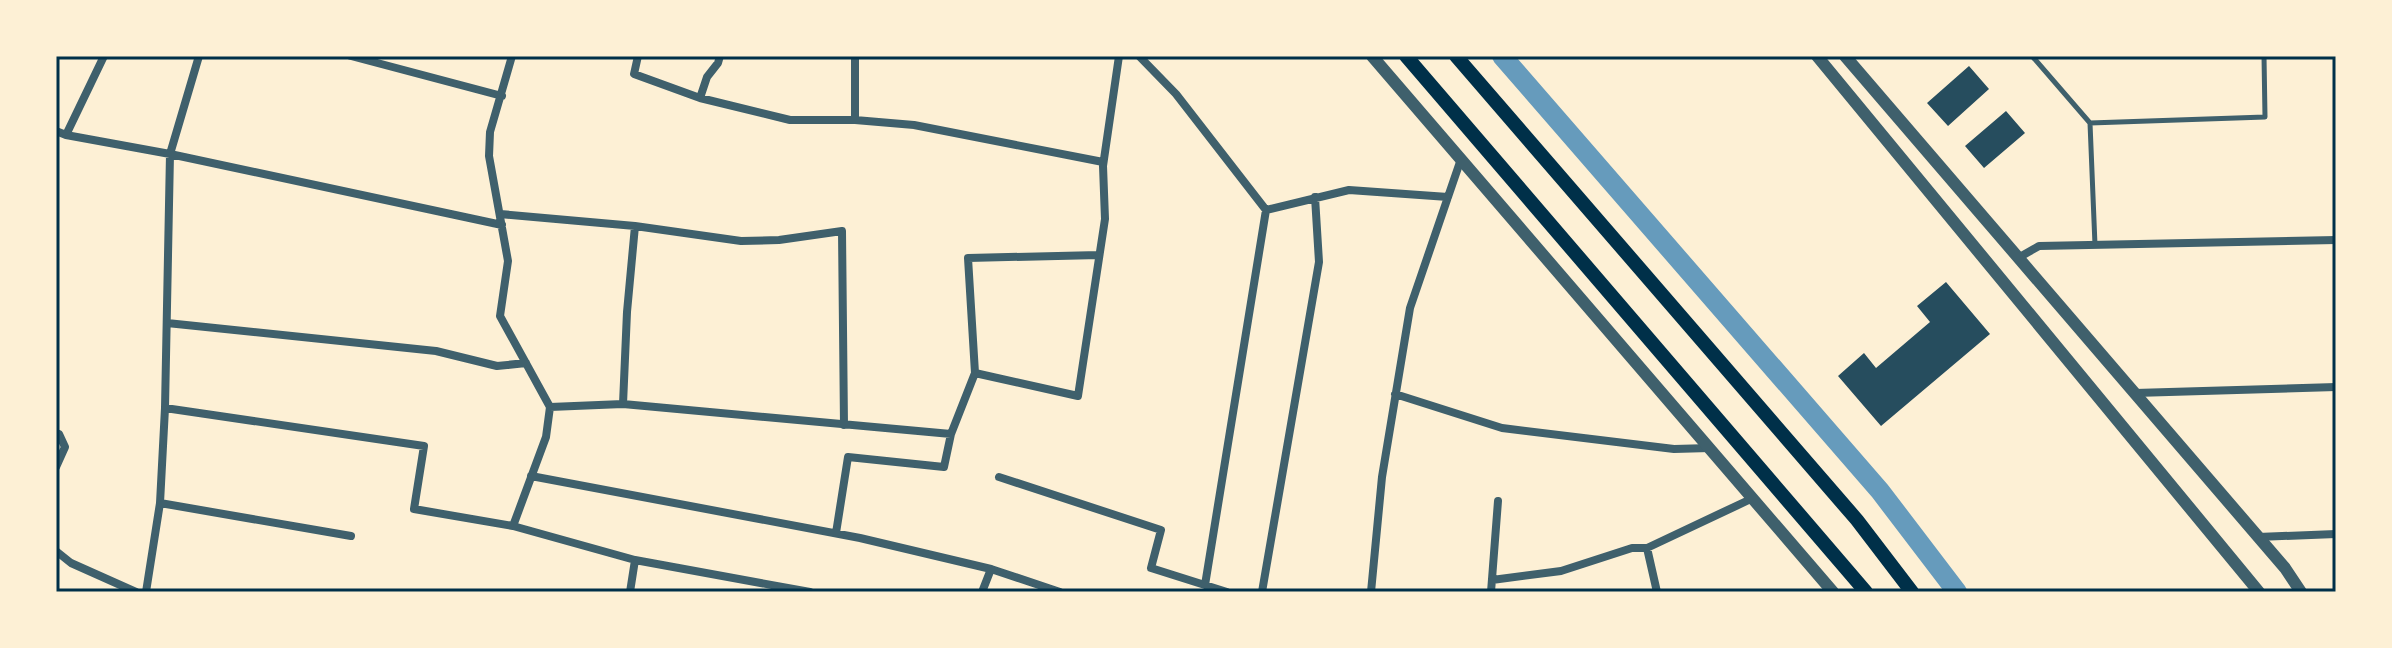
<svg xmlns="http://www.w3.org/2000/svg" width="2392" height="648" viewBox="0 0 2392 648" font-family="'Work Sans',sans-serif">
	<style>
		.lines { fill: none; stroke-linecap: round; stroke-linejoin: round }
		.canal { stroke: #669bbc; stroke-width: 20 }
		.building { fill: #264d5e }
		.service { stroke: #3f606c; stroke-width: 5 }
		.minor { stroke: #3f606c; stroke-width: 8 }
		.tertiary { stroke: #3f606c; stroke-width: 12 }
		.secondary { stroke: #003049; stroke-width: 14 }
		.neatline { fill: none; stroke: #003049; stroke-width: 3 }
	</style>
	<rect width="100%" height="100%" fill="#fdf0d5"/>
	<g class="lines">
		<path class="canal" d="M1502,56L1880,491L1957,592"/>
	</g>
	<path class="building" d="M1969,66L1989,89L1948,126L1927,103Z
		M2006,111L2025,133L1984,168L1965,146Z
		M1946,282L1990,334L1881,426L1838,376L1864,353L1876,368L1930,322L1917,306Z"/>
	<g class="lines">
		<path class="service" d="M2032,56L2090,123L2095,245
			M2090,123L2265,117L2264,56"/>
		<path class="minor" d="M199,56L170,154L165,408L424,446L414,509L513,526
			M351,56L502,96
			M512,56L490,132L489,156L508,261L500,316L550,407L546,437L513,526L635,560L630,592
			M638,56L634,74L700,98L790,120H855L914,125L1103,162
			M1139,56L1176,94L1266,210L1205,585
			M700,98L707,77L718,63L720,56
			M855,120V56
			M56,131L66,135L170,154L502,225
			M66,135L104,56
			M1266,210L1349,190L1448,197
			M500,214L635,226L627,312L623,404L550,407
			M635,226L741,241L779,240L842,231L844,425
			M2018,258L2039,246L2336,240
			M167,323L436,351L497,366L526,363
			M975,373L1078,396L1105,219L1103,166L1119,56
			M2135,393L2336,387
			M1395,394L1502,428L1674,449L1710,448
			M623,404L951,434L975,373L968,258L1099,255
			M56,433L59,434L65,447L56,467
			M531,476L860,538L991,569L982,592
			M999,477L1161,530L1151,568L1227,592
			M160,503L351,536
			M836,533L848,457L944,467L951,434
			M2258,537L2336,534
			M1647,548L1657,592
			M56,551L71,563L136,592
			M635,560L810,592
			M991,569L1060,592
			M1492,580L1561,571L1632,548H1647L1753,498
			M146,592L160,503L165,408
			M1262,592L1319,262L1315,197
			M1371,592L1382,477L1410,308L1461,159
			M1491,592L1498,501"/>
		<path class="tertiary" d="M1372,56L1833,592
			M1817,56L2259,592
			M1845,56L2285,568L2301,592"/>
		<path class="secondary" d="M1406,56L1866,592
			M1456,56L1857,520L1912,592"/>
	</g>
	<rect width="2392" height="648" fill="none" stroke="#fdf0d5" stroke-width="116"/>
	<rect x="58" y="58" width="2276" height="532" class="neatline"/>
</svg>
